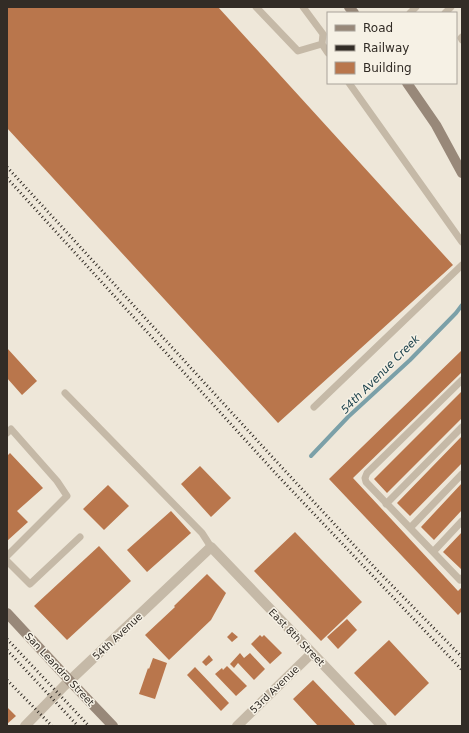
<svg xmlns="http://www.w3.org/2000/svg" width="469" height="733" viewBox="0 0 469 733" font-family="'DejaVu Sans',sans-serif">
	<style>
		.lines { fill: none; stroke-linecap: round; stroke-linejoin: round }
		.stream { stroke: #7ba0a8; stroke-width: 4 }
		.building { fill: #b9764c }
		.lane { stroke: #c5b9a7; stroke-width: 7 }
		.street { stroke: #c5b9a7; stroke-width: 10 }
		.secondary { stroke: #988879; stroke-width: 10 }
		.rail { stroke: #322c26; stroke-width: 3; stroke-dasharray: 1 3; stroke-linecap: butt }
		.labels { text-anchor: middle; stroke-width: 3; stroke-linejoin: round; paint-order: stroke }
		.street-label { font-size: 10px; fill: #322c26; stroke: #f6f1e5 }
		.water-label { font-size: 11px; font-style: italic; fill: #21454f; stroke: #f6f1e5 }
	</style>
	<rect width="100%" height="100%" fill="#eee7d9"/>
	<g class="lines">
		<path class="stream" d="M311,456L348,417L410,360L456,313L462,305"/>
	</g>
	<path class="building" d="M7,7H218L453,265L278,423L7,128Z
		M7,348L37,381L22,395L7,378Z
		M462,350V372L353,478L458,591L462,587V611L458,615L329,479Z
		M462,391V418L387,493L374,479Z
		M462,436V463L410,516L397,503Z
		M10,453L43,488L17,511L28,522L7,541V456Z
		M200,466L231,498L211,517L181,484Z
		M462,483V510L434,540L421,527Z
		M108,485L129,506L104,530L83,509Z
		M171,511L191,533L147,572L127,550Z
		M295,532L362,602L321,641L254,571Z
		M462,532V567L461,569L443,552Z
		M99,546L131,581L67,640L34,606Z
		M207,574L226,593L211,620L169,660L145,635L175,607L174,606Z
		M347,619L357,630L338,649L327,637Z
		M232,632L238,637L232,642L227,637Z
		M260,635L262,637L264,635L282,653L270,664L251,644Z
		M389,640L429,683L395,716L354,673Z
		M240,653L244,658L250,653L265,669L254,680L238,663L234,668L230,664Z
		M209,655L213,660L206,666L202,662Z
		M153,658L167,663L155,699L139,694L148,668L149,669Z
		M227,666L247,686L236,696L215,674L222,668L223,670Z
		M195,667L229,703L221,711L187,675Z
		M313,680L352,721L356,726H318L293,699Z
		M7,707L16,716L7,724Z"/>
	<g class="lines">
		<path class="lane" d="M256,7L298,51L322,44
			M303,7L323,34L322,44L328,53
			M410,13L416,7
			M445,13L451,7
			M462,37L461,38L462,40
			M349,83L462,242
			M462,380L367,473L365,478L366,482L460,580L462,578
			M65,393L202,533L211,547
			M314,407L462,265
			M7,433L11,429L57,481L67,496L7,556
			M386,504L462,427
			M410,528L462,474
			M433,552L462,521
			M7,561L30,584L80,537"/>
		<path class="street" d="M25,726L64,686L211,547L382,726
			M237,726L312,653"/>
		<path class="secondary" d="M349,7L354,13
			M407,83L436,125L462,173
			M7,613L70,681L113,726"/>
		<path class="rail" d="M7,167L276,461L376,569L462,657
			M7,178L279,477L462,670
			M7,639L89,726
			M7,650L78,726
			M7,680L52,726"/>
	</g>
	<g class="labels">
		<g class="street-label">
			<text transform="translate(117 636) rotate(-43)" y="4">54th Avenue</text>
			<text transform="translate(297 637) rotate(46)" y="4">East 8th Street</text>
			<text transform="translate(60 669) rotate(47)" y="4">San Leandro Street</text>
			<text transform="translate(274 689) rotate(-44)" y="4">53rd Avenue</text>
		</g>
		<g class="water-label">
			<text transform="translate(380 374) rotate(-45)" y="4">54th Avenue Creek</text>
		</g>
	</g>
	<rect width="469" height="733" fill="none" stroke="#322c26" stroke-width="16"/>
	<rect x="327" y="12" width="130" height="72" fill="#f6f1e5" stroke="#a8a299"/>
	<rect x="335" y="25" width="20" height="6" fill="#988879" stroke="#a8a299"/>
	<text x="363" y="32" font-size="12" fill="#322c26">Road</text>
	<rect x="335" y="45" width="20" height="6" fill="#322c26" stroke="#a8a299"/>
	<text x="363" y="52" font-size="12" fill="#322c26">Railway</text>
	<rect x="335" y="62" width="20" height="12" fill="#b9764c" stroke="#a8a299"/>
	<text x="363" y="72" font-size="12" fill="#322c26">Building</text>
</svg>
